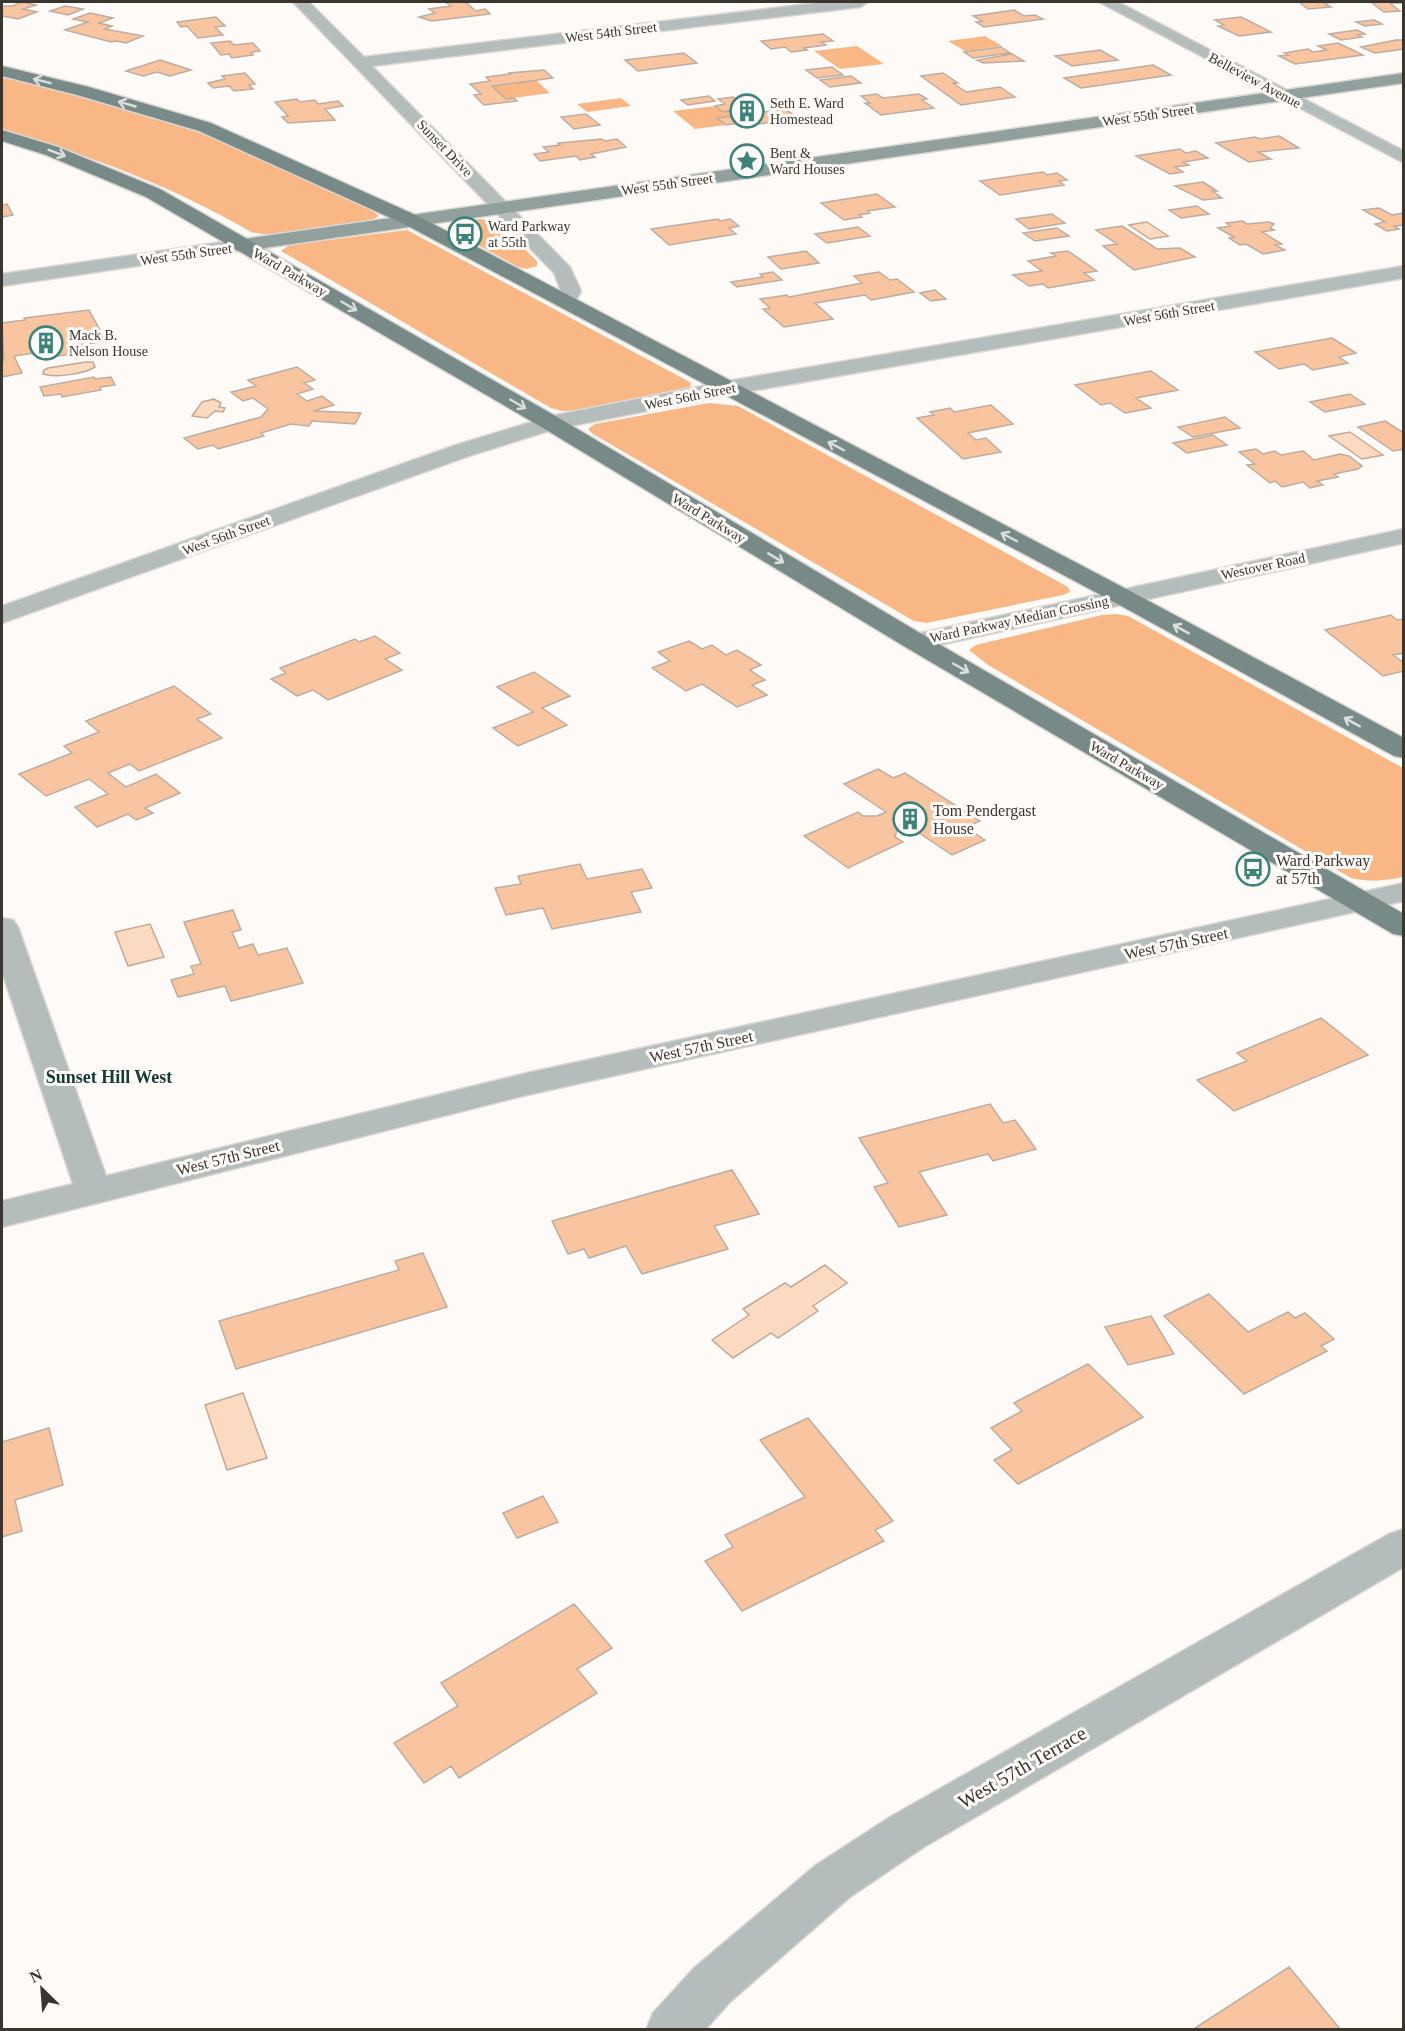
<svg xmlns="http://www.w3.org/2000/svg" width="1405" height="2031" viewBox="0 0 1405 2031" font-family="'Times New Roman',serif">
	<style>
		.green { fill: #f9b786 }
		.water { fill: #fcdac1; stroke: #c2a896; stroke-width: 1.5 }
		.building { fill: #f8c5a0; stroke: #bdada1; stroke-width: 1.5 }
		.lines { fill: none; stroke-linecap: round; stroke-linejoin: round }
		.street-casing { stroke: #dad7d3; stroke-width: 3 }
		.secondary-casing { stroke: #dad7d3; stroke-width: 3 }
		.primary-casing { stroke: #dad7d3; stroke-width: 3 }
		.street { fill: #b4bdbc; fill-rule: evenodd }
		.secondary { fill: #91a09d; fill-rule: evenodd }
		.primary { fill: #788a87; fill-rule: evenodd }
		.oneway { stroke: #dcdedb }
		.labels { text-anchor: middle; stroke-width: 6; stroke-linejoin: round; paint-order: stroke }
		.far-street-label { font-size: 14px; fill: #3b3530; stroke: #fdfaf7 }
		.far-poi-label { font-size: 14px; fill: #3b3530; stroke: #fdfaf7; text-anchor: start }
		.poi-label { font-size: 16px; fill: #3b3530; stroke: #fdfaf7; text-anchor: start }
		.street-label { font-size: 16px; fill: #3b3530; stroke: #fdfaf7 }
		.neighbourhood-label { font-size: 18px; font-weight: bold; fill: #173934; stroke: #fdfaf7 }
		.near-street-label { font-size: 20px; fill: #3b3530; stroke: #fdfaf7 }
	</style>
	<rect width="100%" height="100%" fill="#fdfaf7"/>
	<path class="green" d="M985,36L1002,46L965,51L948,41Z
		M857,46L884,64L840,69L814,51Z
		M2,75C111,102 222,134 323,185C341,195 364,202 379,216L372,220L268,235L251,232C173,186 87,155 2,129Z
		M536,80L550,93L506,99L492,86Z
		M621,98L631,106L587,112L577,104Z
		M715,106L723,112L729,111L736,116L718,118L726,125L695,129L673,111Z
		M481,219L496,222L537,261V266L526,269L518,267L447,228L452,223Z
		M407,230L684,379L691,383L690,387L577,410L562,411L551,408L281,251L289,245Z
		M709,403L738,406L1068,587L1070,592L1063,595L926,623L914,621L593,434L588,429L595,424Z
		M1116,614L1128,616L1403,768V877C1385,881 1370,882 1351,878L988,665L969,650L976,645L1102,615Z"/>
	<path class="water" d="M1147,222L1168,236L1150,239L1129,225Z
		M86,362H93L95,367C84,374 56,378 43,374L44,370L48,368Z
		M214,399L221,403L219,407L225,408L223,412L215,411L207,418L192,416L202,402Z
		M1350,432L1383,455L1362,459L1329,436Z
		M150,924L164,957L128,966L115,932Z
		M825,1265L847,1283L813,1306L818,1311L778,1338L771,1333L733,1358L712,1340L749,1315L743,1309L785,1283L791,1287Z
		M243,1393L267,1458L227,1470L205,1405Z"/>
	<path class="building" d="M23,2L36,5L23,9L37,12L18,19L2,16V6H12Z
		M445,2H465L476,11L485,9L490,14L432,21L419,17L435,13L429,9L451,6Z
		M1286,2H1342L1324,3L1331,7L1308,9L1299,2Z
		M1371,2H1404V3H1390L1400,11L1384,12Z
		M65,6L83,9L68,15L50,11Z
		M1014,10L1024,16L1035,15L1043,19L984,27L976,22L982,21L973,16Z
		M90,13L113,18L99,23L112,26L105,29L143,36L126,43L116,41L111,42L65,30L88,22L73,19Z
		M216,17L225,26L215,27L223,35L198,38L187,26L181,27L177,22Z
		M1241,17L1271,32L1239,36L1218,26L1224,25L1215,20Z
		M1374,20L1382,24L1365,26L1356,22Z
		M1357,30L1365,34L1357,35L1362,37L1341,40L1329,34Z
		M823,34L833,41L821,42L826,45L804,48L807,50L791,52L785,47L771,49L761,41Z
		M1396,40H1404V49L1375,53L1361,47Z
		M230,41L234,45L253,43L260,51L251,52L253,55L232,58L229,54L221,55L211,43Z
		M1338,43L1363,55L1295,64L1279,56L1288,55L1284,53L1308,49L1313,52L1327,50L1318,46Z
		M1001,47L1010,53L973,58L964,52Z
		M1100,50L1118,60L1072,66L1055,56Z
		M684,53L697,63L638,71L625,60Z
		M1012,54L1024,61L983,63L977,60Z
		M160,60L191,70L170,76L157,72L143,76L126,71Z
		M1153,65L1171,75L1081,88L1064,78Z
		M832,67L843,75L817,78L806,70Z
		M544,70L553,78L492,86L506,99L514,98L517,101L484,105L474,95L481,94L470,84L490,81L486,77L510,74L509,73Z
		M245,73L255,84L249,85L253,89L234,91L229,86L213,88L208,83L225,79L222,76Z
		M943,73L958,83H953L966,92L1000,87L1015,97L961,105L921,76Z
		M851,76L861,83L830,87L820,80Z
		M877,94L883,98L919,94L927,99L922,100L934,108L881,115L865,103H870L861,96Z
		M709,96L715,101L688,105L681,100Z
		M733,97L746,107L757,106L765,112L785,109L798,118L752,125L748,122L726,125L717,118L736,116L729,111L723,112L715,106L725,104L718,99Z
		M297,99L300,102L315,100L318,104L338,101L343,106L325,109L335,120L288,123L282,117L288,116L275,102Z
		M586,114L600,125L574,129L561,117Z
		M1279,136L1299,148L1258,152L1271,159L1249,162L1216,143L1255,137L1260,139Z
		M602,139L605,141L617,139L626,147L591,154L595,157L580,160L576,156L540,161L534,154L549,152L543,147L560,145L558,143Z
		M1180,149L1186,153L1196,151L1208,158L1183,162L1189,165L1175,167L1183,172L1170,174L1136,156Z
		M1043,172L1047,175L1057,173L1067,180L1059,181L1064,185L1000,195L980,181Z
		M1203,182L1217,191H1212L1222,198L1203,200L1175,186Z
		M877,194L895,207L867,211L870,213L859,215L862,217L844,220L821,203Z
		M7,204L13,215L2,217V205Z
		M1197,206L1209,214L1181,218L1169,210Z
		M1379,208L1392,215L1404,213V225L1394,226L1399,229L1387,231L1375,224L1385,222L1363,210Z
		M1052,214L1065,223L1029,229L1016,219Z
		M718,219L720,221L730,219L739,226L729,228L736,234L669,245L651,229Z
		M1242,221L1247,224L1269,222L1274,224L1270,228L1274,230L1262,232L1282,244L1275,245L1285,250L1263,254L1246,244L1240,245L1229,238L1234,237L1218,228L1230,226L1226,223Z
		M1122,226L1157,249L1180,248L1195,257L1134,270L1103,246L1117,244L1096,230Z
		M858,227L870,236L827,243L815,234Z
		M1057,228L1069,236L1035,241L1023,233Z
		M806,251L819,263L781,269L768,257Z
		M1068,251L1097,271L1084,273L1094,280L1048,288L1043,284L1029,286L1013,275L1042,271L1028,261L1056,256L1051,253Z
		M773,272L782,280L737,287L731,282L763,277L760,274Z
		M879,272L890,280L897,279L914,292L871,300L865,295L815,303L833,319L784,327L763,309L770,308L760,299L787,295L789,297L862,283L854,276Z
		M935,290L946,299L931,301L920,293Z
		M89,310L106,341L75,346L79,353L45,358L41,352L14,356L22,373L2,377V361L4,360L2,323L25,320L24,318Z
		M1332,338L1356,353L1339,357L1348,363L1313,370L1304,364L1279,369L1255,352Z
		M297,367L315,380L304,383L313,389L297,394L307,401L322,396L334,405L313,411L361,413L355,424L312,421L309,426L291,424L261,433L264,436L218,449L213,445L198,449L184,438L261,417L268,409L253,398L243,401L231,392L256,386L248,380Z
		M1151,371L1178,390L1136,398L1151,408L1125,413L1110,403L1101,405L1075,385Z
		M94,377L95,379L111,377L115,385L100,387L101,390L62,397L61,394L44,396L40,387Z
		M1350,394L1365,404L1325,412L1310,402Z
		M991,405L1013,424L968,433L976,440L986,438L1001,452L963,459L917,418L934,415L930,412L950,408L954,412Z
		M1225,417L1240,428L1193,437L1178,427Z
		M1385,421L1404,433V449L1393,451L1358,427Z
		M1213,435L1227,445L1187,453L1173,443Z
		M1256,449L1263,454L1275,451L1281,455L1303,451L1314,460L1340,454L1349,456L1362,466L1358,469L1334,474L1338,477L1317,481L1323,485L1310,488L1303,482L1282,487L1275,481L1270,483L1247,465L1255,464L1239,452Z
		M1391,615L1397,620L1404,619V653L1393,655L1404,663V671L1383,676L1325,630Z
		M375,636L400,653L385,659L402,670L328,700L313,690L297,696L271,679L286,673L280,668L355,639L359,642Z
		M689,641L702,649L712,645L726,655L737,650L761,665L750,670L765,680L752,685L767,695L737,707L702,684L686,691L652,668L670,661L658,652Z
		M534,672L570,696L542,708L567,725L518,746L493,728L533,712L497,687Z
		M174,686L211,714L197,719L222,738L139,771L130,764L108,773L126,787L156,774L180,793L145,808L153,813L136,820L128,814L97,827L75,807L108,794L89,779L46,796L19,774L72,753L64,746L99,732L86,721Z
		M878,769L893,778L905,773L980,821L966,827L985,840L952,855L907,825L897,830L895,837L903,842L848,868L804,836L858,812L863,816H877L886,812L844,784Z
		M580,864L587,879L642,869L652,888L631,892L641,912L552,929L543,908L506,915L495,888L521,884L518,876Z
		M233,910L241,930L232,932L239,948L253,944L258,955L287,948L303,983L231,1001L225,986L178,997L171,980L194,974L191,966L201,964L184,922Z
		M1321,1018L1368,1055L1234,1111L1197,1080L1247,1061L1237,1053Z
		M990,1104L1003,1123L1015,1120L1036,1149L993,1161L988,1154L919,1172L947,1215L899,1227L874,1187L888,1183L859,1138Z
		M732,1170L759,1214L714,1226L728,1249L642,1274L626,1246L589,1258L584,1249L568,1254L552,1221Z
		M423,1253L447,1307L236,1369L219,1321L399,1270L395,1261Z
		M1209,1294L1248,1332L1288,1312L1295,1318L1305,1313L1334,1339L1321,1346L1327,1351L1244,1394L1164,1316Z
		M1151,1316L1174,1354L1128,1365L1105,1327Z
		M1088,1364L1143,1417L1018,1484L994,1460L1012,1450L991,1428L1022,1411L1014,1403Z
		M808,1418L893,1521L875,1530L884,1541L742,1611L705,1561L733,1547L725,1535L805,1497L760,1440Z
		M49,1428L63,1485L15,1500L22,1531L2,1537V1442Z
		M543,1496L558,1522L517,1538L503,1513Z
		M574,1604L612,1648L577,1669L597,1693L459,1778L451,1766L424,1783L394,1743L458,1706L441,1683Z
		M1289,1967L1340,2029L1192,2030Z"/>
	<g class="lines">
		<g class="street-casing">
			<path id="street" d="M293,2H309L364,57L826,2H868L860,7L372,66L570,267L581,291L573,306H559L556,302L561,291L554,273Z
				M1099,2H1118L1404,151V163Z
				M244,239L251,241L254,245L251,249L2,286V274Z
				M1404,266V278L728,395L555,429L469,456L2,623V606L453,446L551,416L728,381Z
				M1404,529V543L916,650L907,648L903,642L907,636L916,634Z
				M1404,883V901L527,1095L2,1227V1201L73,1184L2,972V918L13,920L18,927L106,1176L527,1073Z
				M1404,1529V1567L924,1847L850,1897L730,2002L705,2030H646L653,2013L694,1968L816,1865L890,1817L1389,1534Z"/>
		</g>
		<g class="secondary-casing">
			<path id="secondary" d="M1404,73V83L244,251L237,249L234,245L237,241L244,239Z"/>
		</g>
		<g class="primary-casing">
			<path id="primary" d="M2,66L89,87L211,123L420,217L1132,592L1404,738V758L1394,756L1114,602L406,225L199,131L77,95L2,76Z
				M2,130L58,147L160,189L559,418L925,636L1404,914V936L1393,934L907,648L543,428L146,197L46,155L2,141Z"/>
		</g>
		<use href="#street" class="street"/>
		<use href="#secondary" class="secondary"/>
		<use href="#primary" class="primary"/>
	</g>
	<defs><path id="oneway-shaft" d="M-6 0H5M1.5-3L5.5 0L1.5 3" fill="none" stroke-width="1.6" stroke-linecap="round" stroke-linejoin="round" transform="scale(1.5)"/></defs>
	<g class="oneway">
		<use href="#oneway-shaft" transform="translate(42 81) rotate(-166)"/>
		<use href="#oneway-shaft" transform="translate(127 104) rotate(-164)"/>
		<use href="#oneway-shaft" transform="translate(57 153) rotate(21)"/>
		<use href="#oneway-shaft" transform="translate(349 306) rotate(30)"/>
		<use href="#oneway-shaft" transform="translate(518 404) rotate(30)"/>
		<use href="#oneway-shaft" transform="translate(836 446) rotate(-152)"/>
		<use href="#oneway-shaft" transform="translate(1009 537) rotate(-152)"/>
		<use href="#oneway-shaft" transform="translate(776 558) rotate(31)"/>
		<use href="#oneway-shaft" transform="translate(1181 629) rotate(-151)"/>
		<use href="#oneway-shaft" transform="translate(961 668) rotate(30)"/>
		<use href="#oneway-shaft" transform="translate(1352 722) rotate(-151)"/>
	</g>
	<defs>
		<g id="building-ring" transform="scale(1.725)"><circle r="9.5" fill="#fdfaf7" stroke="#3d837a" stroke-width="1.5"/><path d="M-4-6H4V6H1V3H-1V6H-4ZM-2.5-4.3h1.7v1.8h-1.7ZM.8-4.3h1.7v1.8H.8ZM-2.5-1h1.7V.8h-1.7ZM.8-1h1.7V.8H.8Z" fill="#3d837a"/></g>
		<g id="sight-ring" transform="scale(1.725)"><circle r="9.5" fill="#fdfaf7" stroke="#3d837a" stroke-width="1.5"/><path d="M0-6L1.8-2.2L6-1.7L2.9 1.2L3.7 5.4L0 3.3L-3.7 5.4L-2.9 1.2L-6-1.7L-1.8-2.2Z" fill="#3d837a"/></g>
		<g id="bus-ring" transform="scale(1.725)"><circle r="9.5" fill="#fdfaf7" stroke="#3d837a" stroke-width="1.5"/><path d="M-5-6H5V4H4V6H2V4H-2V6H-4V4H-5ZM-3.5-4V0h7V-4ZM-3.5 1.2v1.5H-2V1.2ZM2 1.2v1.5H3.5V1.2Z" fill="#3d837a"/></g>
	</defs>
	<g fill-rule="evenodd">
		<use href="#building-ring" x="747" y="111"/>
		<use href="#sight-ring" x="747" y="161"/>
		<use href="#bus-ring" x="465" y="234"/>
		<use href="#building-ring" x="46" y="343"/>
		<use href="#building-ring" x="910" y="819"/>
		<use href="#bus-ring" x="1253" y="869"/>
	</g>
	<g class="labels">
		<g class="far-street-label">
			<text transform="translate(611 32) rotate(-7)" y="5">West 54th Street</text>
			<text transform="translate(1255 80) rotate(28)" y="5">Belleview Avenue</text>
			<text transform="translate(1148 115) rotate(-8)" y="5">West 55th Street</text>
			<text transform="translate(445 148) rotate(46)" y="5">Sunset Drive</text>
			<text transform="translate(667 184) rotate(-8)" y="5">West 55th Street</text>
			<text transform="translate(186 254) rotate(-8)" y="5">West 55th Street</text>
			<text transform="translate(290 272) rotate(30)" y="5">Ward Parkway</text>
			<text transform="translate(1169 313) rotate(-10)" y="5">West 56th Street</text>
			<text transform="translate(690 396) rotate(-11)" y="5">West 56th Street</text>
			<text transform="translate(709 518) rotate(31)" y="5">Ward Parkway</text>
			<text transform="translate(226 535) rotate(-20)" y="5">West 56th Street</text>
			<text transform="translate(1263 566) rotate(-12)" y="5">Westover Road</text>
			<text transform="translate(1019 619) rotate(-12)" y="5">Ward Parkway Median Crossing</text>
			<text transform="translate(1127 765) rotate(30)" y="5">Ward Parkway</text>
		</g>
		<g class="far-poi-label">
			<text x="770" y="108">Seth E. Ward<tspan x="770" dy="16">Homestead</tspan></text>
			<text x="770" y="158">Bent &amp;<tspan x="770" dy="16">Ward Houses</tspan></text>
			<text x="488" y="231">Ward Parkway<tspan x="488" dy="16">at 55th</tspan></text>
			<text x="69" y="340">Mack B.<tspan x="69" dy="16">Nelson House</tspan></text>
		</g>
		<g class="poi-label">
			<text x="933" y="816">Tom Pendergast<tspan x="933" dy="18">House</tspan></text>
			<text x="1276" y="866">Ward Parkway<tspan x="1276" dy="18">at 57th</tspan></text>
		</g>
		<g class="street-label">
			<text transform="translate(1176 943) rotate(-12)" y="6">West 57th Street</text>
			<text transform="translate(701 1046) rotate(-12)" y="6">West 57th Street</text>
			<text transform="translate(228 1157) rotate(-14)" y="6">West 57th Street</text>
		</g>
		<g class="neighbourhood-label">
			<text x="109" y="1083">Sunset Hill West</text>
		</g>
		<g class="near-street-label">
			<text transform="translate(1022 1767) rotate(-30)" y="7">West 57th Terrace</text>
		</g>
	</g>
	<rect width="1405" height="2031" fill="none" stroke="#3b3530" stroke-width="6"/>
	<g transform="translate(42 1989) rotate(335)" stroke="#fdfaf7" stroke-width="4.5" paint-order="stroke">
	<path d="M0-4.5L10 22L0 15L-10 22Z" fill="#3b3530"/>
	<text y="-9" font-size="16" font-weight="bold" text-anchor="middle" fill="#3b3530">N</text>
	</g>
</svg>
